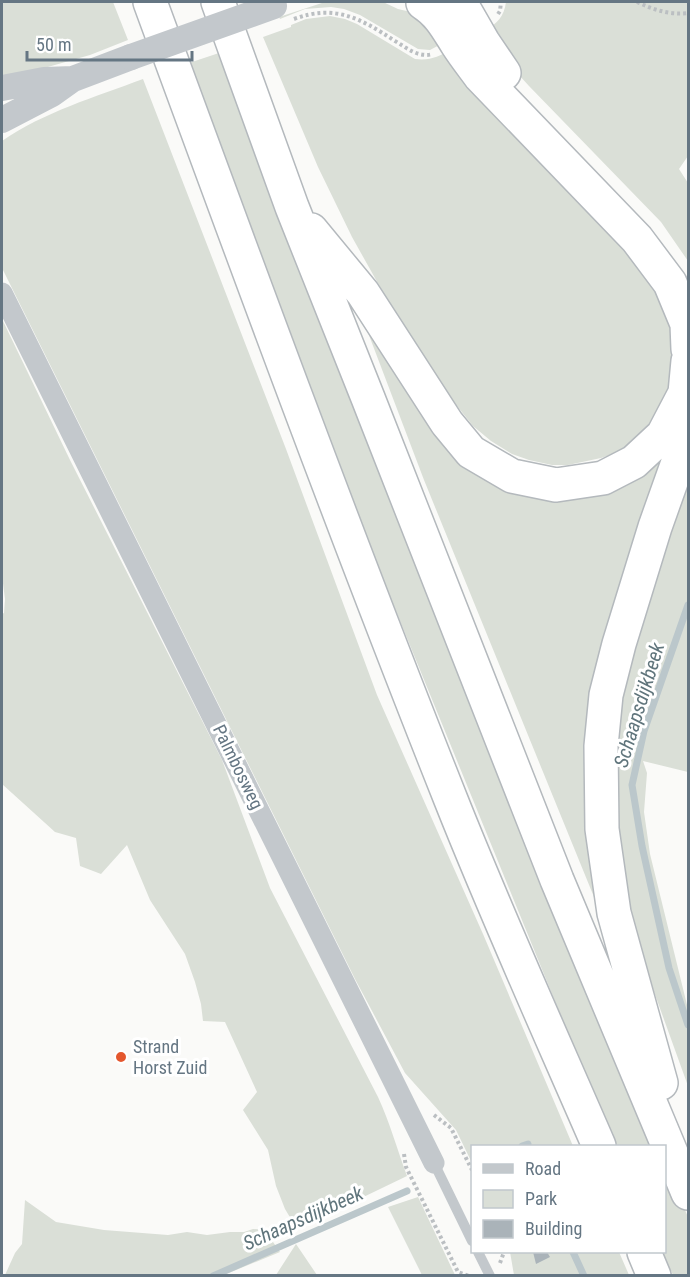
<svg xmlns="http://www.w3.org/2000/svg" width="690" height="1277" viewBox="0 0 690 1277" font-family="'Roboto Condensed',sans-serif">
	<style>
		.green { fill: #dadfd7 }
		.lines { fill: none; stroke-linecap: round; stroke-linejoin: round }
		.stream { stroke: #bbc7cb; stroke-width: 7 }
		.building { fill: #aab3b9 }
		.motorway-casing { stroke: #b4b9bd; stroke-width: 36 }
		.path { stroke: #bbbfc2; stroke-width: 4; stroke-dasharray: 3 3; stroke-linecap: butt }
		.service { stroke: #c3c8cc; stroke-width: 10 }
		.minor { stroke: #c3c8cc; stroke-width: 21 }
		.tertiary { stroke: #c3c8cc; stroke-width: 26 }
		.motorway { stroke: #fff; stroke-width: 33 }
		.tertiary-bridge { stroke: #c3c8cc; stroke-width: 26 }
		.poi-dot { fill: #e4572e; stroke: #fff; stroke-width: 2 }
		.labels { text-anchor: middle; stroke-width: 6; stroke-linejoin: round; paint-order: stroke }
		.street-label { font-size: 18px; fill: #657683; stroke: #fff }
		.poi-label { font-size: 18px; fill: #657683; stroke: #fff; text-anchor: start }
		.water-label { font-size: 20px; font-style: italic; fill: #60757c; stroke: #fff }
	</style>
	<rect width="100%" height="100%" fill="#fafaf8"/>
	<path class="green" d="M2,2H113L128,40L90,55L2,80Z
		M325,2H383L398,9L415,13L447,41L430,50L418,49L360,15L344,9L331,7L305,9L280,19L279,17Z
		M506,2H688V156L679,169L688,183V261L661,222L529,86L498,52L485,31C497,23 504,17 506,2Z
		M330,16L345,19L357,24L415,59C431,61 438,56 452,50L652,266L678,345L671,389L656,417L629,445L616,453L601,458L568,465H552L529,460L512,454L491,441L473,426L438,382L408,337L352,237L318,167L263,37L291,27V25L306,19Z
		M219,53L657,1146H614L385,584L189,63Z
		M143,79L286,449L377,695L483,934L573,1146H472V1163L456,1130L405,1073L355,979L2,268V141C44,112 95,97 143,79Z
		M348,280L442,431L565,492L682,426L605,656L616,951L424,480Z
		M2,319L70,460L222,760L270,888L378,1097C390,1123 397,1149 407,1176L297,1229L285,1209L276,1186L268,1150L243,1110L257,1092L225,1022L203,1021L201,1004L195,982L185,954L150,900L127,845L101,874L80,866L76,838L55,832L2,784V614L4,613L5,599L2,576Z
		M688,480V772L643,761L647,773L644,812L650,854L688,1009V1086L653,989L637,938L616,847L613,797L621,695L637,632Z
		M665,1164L688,1217V1275H673L662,1252H664Z
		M418,1197L455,1275H422L388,1207Z
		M25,1200L56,1222L104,1230L168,1235L187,1232L207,1235L230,1232H244L253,1229L269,1230L273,1242L280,1252L224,1275H5L15,1253L22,1244Z
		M296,1244L317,1275H276Z
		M510,1252H619L629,1275H514Z"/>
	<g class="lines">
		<path class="stream" d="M688,605L644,731L632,785L642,846L669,968L688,1025
			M522,1146L528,1144
			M573,1252L584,1276
			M213,1276L407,1191"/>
	</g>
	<path class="building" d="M533,1252H547L550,1257L536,1264Z"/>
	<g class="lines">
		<g class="motorway-casing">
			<path id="motorway" d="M150,2C248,269 346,536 451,800C497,916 549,1031 599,1146
				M218,2L292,207L368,398L557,880L688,1193
				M460,2L483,42L504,73
				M423,3C439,13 447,28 457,44C464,55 472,65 480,76L637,239L670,283L687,324L688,349
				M311,230L363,293L447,423L471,452L512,476L556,485L603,478L634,462L663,435L685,393L688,361
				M661,1083L614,913L602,829L601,746L606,695L619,644L655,527L688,434
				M644,1252L654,1276"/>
		</g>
		<path class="path" d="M637,2C654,10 670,15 688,13
			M498,14L500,11L501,2
			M294,19C335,4 360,18 395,41C407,48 418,58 433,54
			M434,1115L451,1128L472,1170
			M404,1154L406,1167L458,1272L469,1276
			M500,1263L504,1252"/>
		<path class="service" d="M434,1163L472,1241
			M478,1252L490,1276"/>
		<path class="minor" d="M2,293L434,1163"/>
		<path class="tertiary" d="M2,88L44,80L73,79
			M2,120L52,94L73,79L131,57"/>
		<use href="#motorway" class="motorway"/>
		<path class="tertiary-bridge" d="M131,57L274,6"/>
	</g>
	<circle class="poi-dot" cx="121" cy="1057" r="6"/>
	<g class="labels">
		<g class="street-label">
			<text transform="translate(238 767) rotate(64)" y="6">Palmbosweg</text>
		</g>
		<g class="poi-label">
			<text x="133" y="1053">Strand<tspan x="133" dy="21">Horst Zuid</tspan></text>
		</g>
		<g class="water-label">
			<text transform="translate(639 705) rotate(-73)" y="7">Schaapsdijkbeek</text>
			<text transform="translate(303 1218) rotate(-24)" y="7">Schaapsdijkbeek</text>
		</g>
	</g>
	<rect width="690" height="1277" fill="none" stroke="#657683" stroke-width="6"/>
	<rect x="471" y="1145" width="195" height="108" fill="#ffffff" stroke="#c1c8cd" stroke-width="1.5"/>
	<rect x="483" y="1164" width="30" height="9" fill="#c3c8cc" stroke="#c1c8cd" stroke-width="1.5"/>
	<text x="525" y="1175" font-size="18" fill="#657683">Road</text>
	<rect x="483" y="1190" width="30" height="18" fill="#dadfd7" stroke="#c1c8cd" stroke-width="1.5"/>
	<text x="525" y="1205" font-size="18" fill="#657683">Park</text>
	<rect x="483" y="1220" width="30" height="18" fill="#aab3b9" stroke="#c1c8cd" stroke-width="1.5"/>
	<text x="525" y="1235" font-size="18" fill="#657683">Building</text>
	<path d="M27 51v9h165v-9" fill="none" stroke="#657683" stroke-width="3"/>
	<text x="36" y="51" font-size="18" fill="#657683" stroke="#ffffff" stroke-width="4.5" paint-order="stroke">50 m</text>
</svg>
